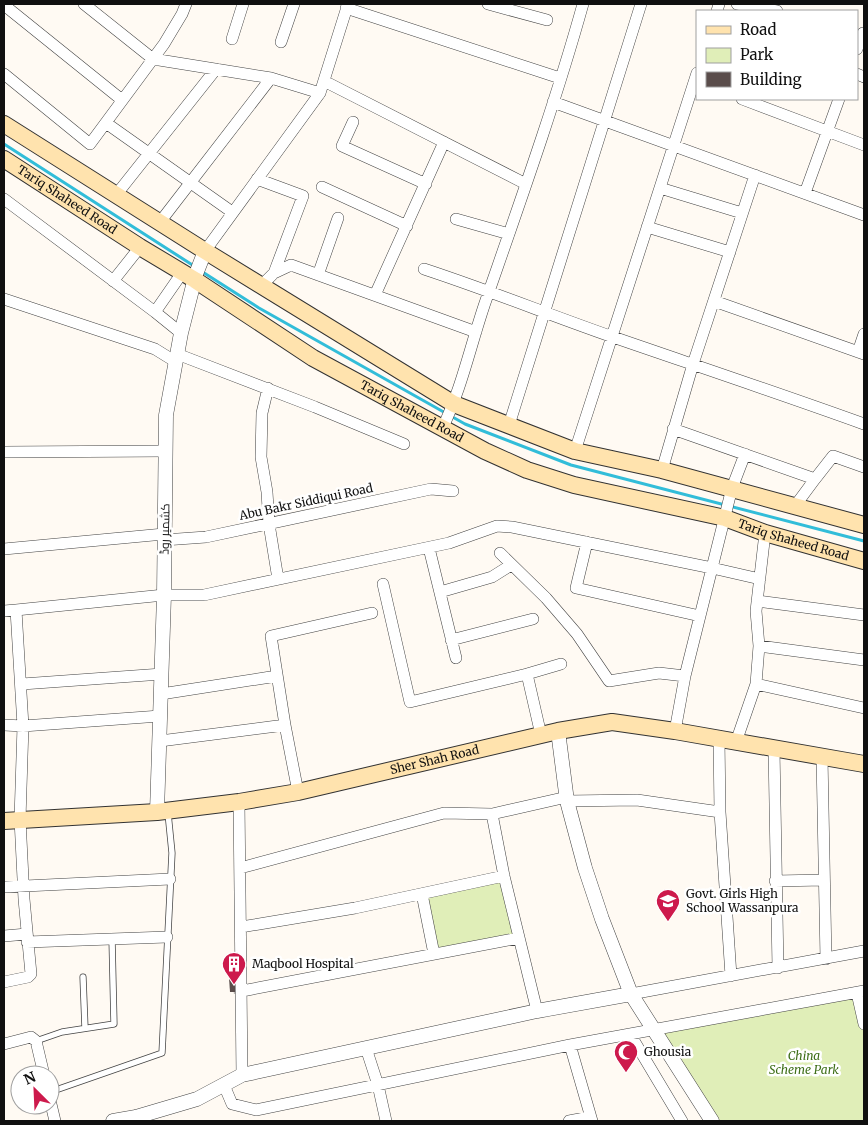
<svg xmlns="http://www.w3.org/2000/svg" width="868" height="1125" viewBox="0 0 868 1125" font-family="Merriweather,Cairo,serif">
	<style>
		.green { fill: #e0eeb8 }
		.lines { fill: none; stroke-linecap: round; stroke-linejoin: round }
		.stream { stroke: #32bdd9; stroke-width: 3 }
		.building { fill: #5a4d4b; filter: url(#shadow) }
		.service-casing { stroke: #434343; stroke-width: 7 }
		.minor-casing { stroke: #434343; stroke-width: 12 }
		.tertiary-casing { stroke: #434343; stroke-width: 15 }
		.secondary-casing { stroke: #323232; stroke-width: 18 }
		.service { stroke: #fff; stroke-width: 5.5 }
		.minor { stroke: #fff; stroke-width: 11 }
		.tertiary { stroke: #fff; stroke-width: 14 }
		.secondary { stroke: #ffe3ae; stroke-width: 16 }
		.labels { text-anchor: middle; stroke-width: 5; stroke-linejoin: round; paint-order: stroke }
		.street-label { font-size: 12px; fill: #101010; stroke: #fff }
		.poi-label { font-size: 12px; fill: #101010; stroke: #fff; text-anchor: start }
		.park-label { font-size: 12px; font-style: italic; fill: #3f6f19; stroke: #fff }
	</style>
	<defs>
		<filter id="shadow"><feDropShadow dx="4" dy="4" stdDeviation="0" flood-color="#0004"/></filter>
	</defs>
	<rect width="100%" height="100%" fill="#fffaf3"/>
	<path class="green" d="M504,876L519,938L434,954L422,894Z
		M857,993L864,1025V1121H718L660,1031Z"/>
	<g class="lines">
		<path class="stream" d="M4,144L194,266
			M201,271L259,308L465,424L571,465L864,541"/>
	</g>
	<path class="building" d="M229,978H238V992H230Z"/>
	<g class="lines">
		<g class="service-casing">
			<path id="service" d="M83,977L85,1028
				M36,1041L62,1032L114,1024L112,939
				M50,1092L162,1053L172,853L168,813"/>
		</g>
		<g class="minor-casing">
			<path id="minor" d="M84,4L153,59L271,78L320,93
				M488,4L547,20
				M737,4L777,11
				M4,5L122,100
				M346,8L560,78
				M717,11L719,4
				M232,39L243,4
				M281,42L294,4
				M857,49L863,33
				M4,74L90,144L164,44L182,14L186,4
				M857,74L864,77
				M324,81L526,184
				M742,99L864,145
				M553,102L864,215
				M353,122L342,146L426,184
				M106,123L232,212
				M257,179L303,196L274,273
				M322,187L407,226
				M660,188L742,213
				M805,193L839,99
				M116,195L216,69
				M4,199L155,312
				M456,219L509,234
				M160,222L271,78
				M647,227L730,252
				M205,251L320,93L348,4
				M424,269C488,290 550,315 613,337C697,366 781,394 864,424
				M318,275L338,218
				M113,281L140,247
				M262,285L274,273L291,265L476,332
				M375,295L444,142
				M4,299L155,349L176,362
				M714,301L864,354
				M181,333L155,312L182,273
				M858,352L864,334
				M177,354L315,407L404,444
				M268,388L262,413L261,457L267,492L269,524L278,579
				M509,425L641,4
				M442,429C462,388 471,343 486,300C520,202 555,104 583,4
				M673,429L815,479L833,456L864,467
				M575,451L697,73
				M4,452L166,451
				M662,470L693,364L755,175
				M795,506L815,479
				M164,540L206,537L431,489L453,491
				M587,542L576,588L700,616
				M429,548L456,658
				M4,549L164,534
				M500,553L546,598L577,634L609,681L659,673L685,676L675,731
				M383,584L410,702L527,674
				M440,592L492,577L511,565
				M757,601L864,615
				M16,610L164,595H204L449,543L497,526L512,527L712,568L732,488L745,454
				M4,611L16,610L23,726L20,819L24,899L31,974L28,977L4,982
				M451,640L533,619
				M759,646L864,660
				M685,676L712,568L760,579
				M22,684L162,674
				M756,684L864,708
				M161,694L277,676
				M4,725L23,726L160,716
				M285,725L271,636L372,613
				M541,735L527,674L561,664
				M719,739L720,812
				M160,741L285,725L298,792
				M736,742L756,684L759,646L756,611L765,533
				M774,749L778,968
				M822,757L826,959
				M567,801L637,800L720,812L731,976
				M239,802L242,1075
				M492,814L504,876L537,1011
				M240,868L444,813L492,814L567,797
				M775,881L824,880
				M4,887L170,879
				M422,894L434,954
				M241,927L355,908L504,876
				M4,936L27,934
				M27,942L167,937
				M242,991L519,938
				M857,993L864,1024
				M631,994L864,951
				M630,1034L682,1121
				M4,1044L31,1037L36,1041L44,1075
				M570,1045L592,1121
				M366,1048L378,1085L386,1121
				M224,1085L232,1104L256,1110L570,1045L864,991
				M50,1100L55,1121
				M569,1121L590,1117"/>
		</g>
		<g class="tertiary-casing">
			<path id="tertiary" d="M558,731L567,801L585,868L602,919L631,994L712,1121
				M157,812L164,595L166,415L181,333L196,274L205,251
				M113,1121L136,1117L197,1099L242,1075L537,1011L631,994"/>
		</g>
		<g class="secondary-casing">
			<g id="secondary">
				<path d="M4,124L205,251L454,404L575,451L662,470L864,525"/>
				<path id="s1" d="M4,159L140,247L195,280L313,358L485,451L527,470L574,485L725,518L765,533L864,561"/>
				<path id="s2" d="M4,821L157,812L239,802L298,792L558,731L612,722L675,731L864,764"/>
			</g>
		</g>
		<use href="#service" class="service"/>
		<use href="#minor" class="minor"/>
		<use href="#tertiary" class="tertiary"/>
		<use href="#secondary" class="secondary"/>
	</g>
	<defs>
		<g id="school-pin" transform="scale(1.25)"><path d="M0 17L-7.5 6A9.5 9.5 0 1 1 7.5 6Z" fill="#cd1a4c" stroke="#fff"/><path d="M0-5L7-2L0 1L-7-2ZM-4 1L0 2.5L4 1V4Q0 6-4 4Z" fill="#fff"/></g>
		<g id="building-pin" transform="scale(1.25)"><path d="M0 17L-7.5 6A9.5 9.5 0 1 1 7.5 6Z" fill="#cd1a4c" stroke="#fff"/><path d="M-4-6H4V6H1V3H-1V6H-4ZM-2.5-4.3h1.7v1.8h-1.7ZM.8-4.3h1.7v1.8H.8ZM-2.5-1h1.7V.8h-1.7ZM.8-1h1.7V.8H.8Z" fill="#fff"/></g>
		<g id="mosque-pin" transform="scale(1.25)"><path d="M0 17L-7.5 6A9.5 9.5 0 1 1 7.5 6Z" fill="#cd1a4c" stroke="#fff"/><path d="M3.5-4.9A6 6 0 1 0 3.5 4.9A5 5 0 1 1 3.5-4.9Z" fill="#fff"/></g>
	</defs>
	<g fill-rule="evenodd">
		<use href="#school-pin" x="668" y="901"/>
		<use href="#building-pin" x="234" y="964"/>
		<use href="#mosque-pin" x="626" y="1052"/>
	</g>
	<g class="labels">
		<g class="street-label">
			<text dy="4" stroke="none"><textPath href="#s1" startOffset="75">Tariq Shaheed Road</textPath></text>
			<text dy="4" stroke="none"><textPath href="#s1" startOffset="480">Tariq Shaheed Road</textPath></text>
			<text transform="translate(306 502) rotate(-12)" y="4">Abu Bakr Siddiqui Road</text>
			<text transform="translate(165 529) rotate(-89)" y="4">کشمیر روڈ</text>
			<text dy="4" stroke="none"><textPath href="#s1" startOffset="885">Tariq Shaheed Road</textPath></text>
			<text dy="4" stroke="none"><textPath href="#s2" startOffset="436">Sher Shah Road</textPath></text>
		</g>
		<g class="poi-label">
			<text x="686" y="898">Govt. Girls High<tspan x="686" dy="14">School Wassanpura</tspan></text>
			<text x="252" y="968">Maqbool Hospital</text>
			<text x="644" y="1056">Ghousia</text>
		</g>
		<g class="park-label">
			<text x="804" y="1060">China<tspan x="804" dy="14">Scheme Park</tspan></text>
		</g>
	</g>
	<rect width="868" height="1125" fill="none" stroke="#101010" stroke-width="10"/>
	<rect x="696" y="10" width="162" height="90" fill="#ffffff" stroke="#9f9f9f"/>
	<rect x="706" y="26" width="25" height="8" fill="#ffe3ae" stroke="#9f9f9f"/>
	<text x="740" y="35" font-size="15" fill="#101010">Road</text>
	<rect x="706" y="48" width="25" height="15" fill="#e0eeb8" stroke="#9f9f9f"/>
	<text x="740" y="60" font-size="15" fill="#101010">Park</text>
	<rect x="706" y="72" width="25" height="15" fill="#5a4d4b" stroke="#9f9f9f"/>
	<text x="740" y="85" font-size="15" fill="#101010">Building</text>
	<g transform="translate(35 1090) rotate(336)"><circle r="24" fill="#ffffff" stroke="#9f9f9f"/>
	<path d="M0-4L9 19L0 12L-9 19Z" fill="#cd1a4c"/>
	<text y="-8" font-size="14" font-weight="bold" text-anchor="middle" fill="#101010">N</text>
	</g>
</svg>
